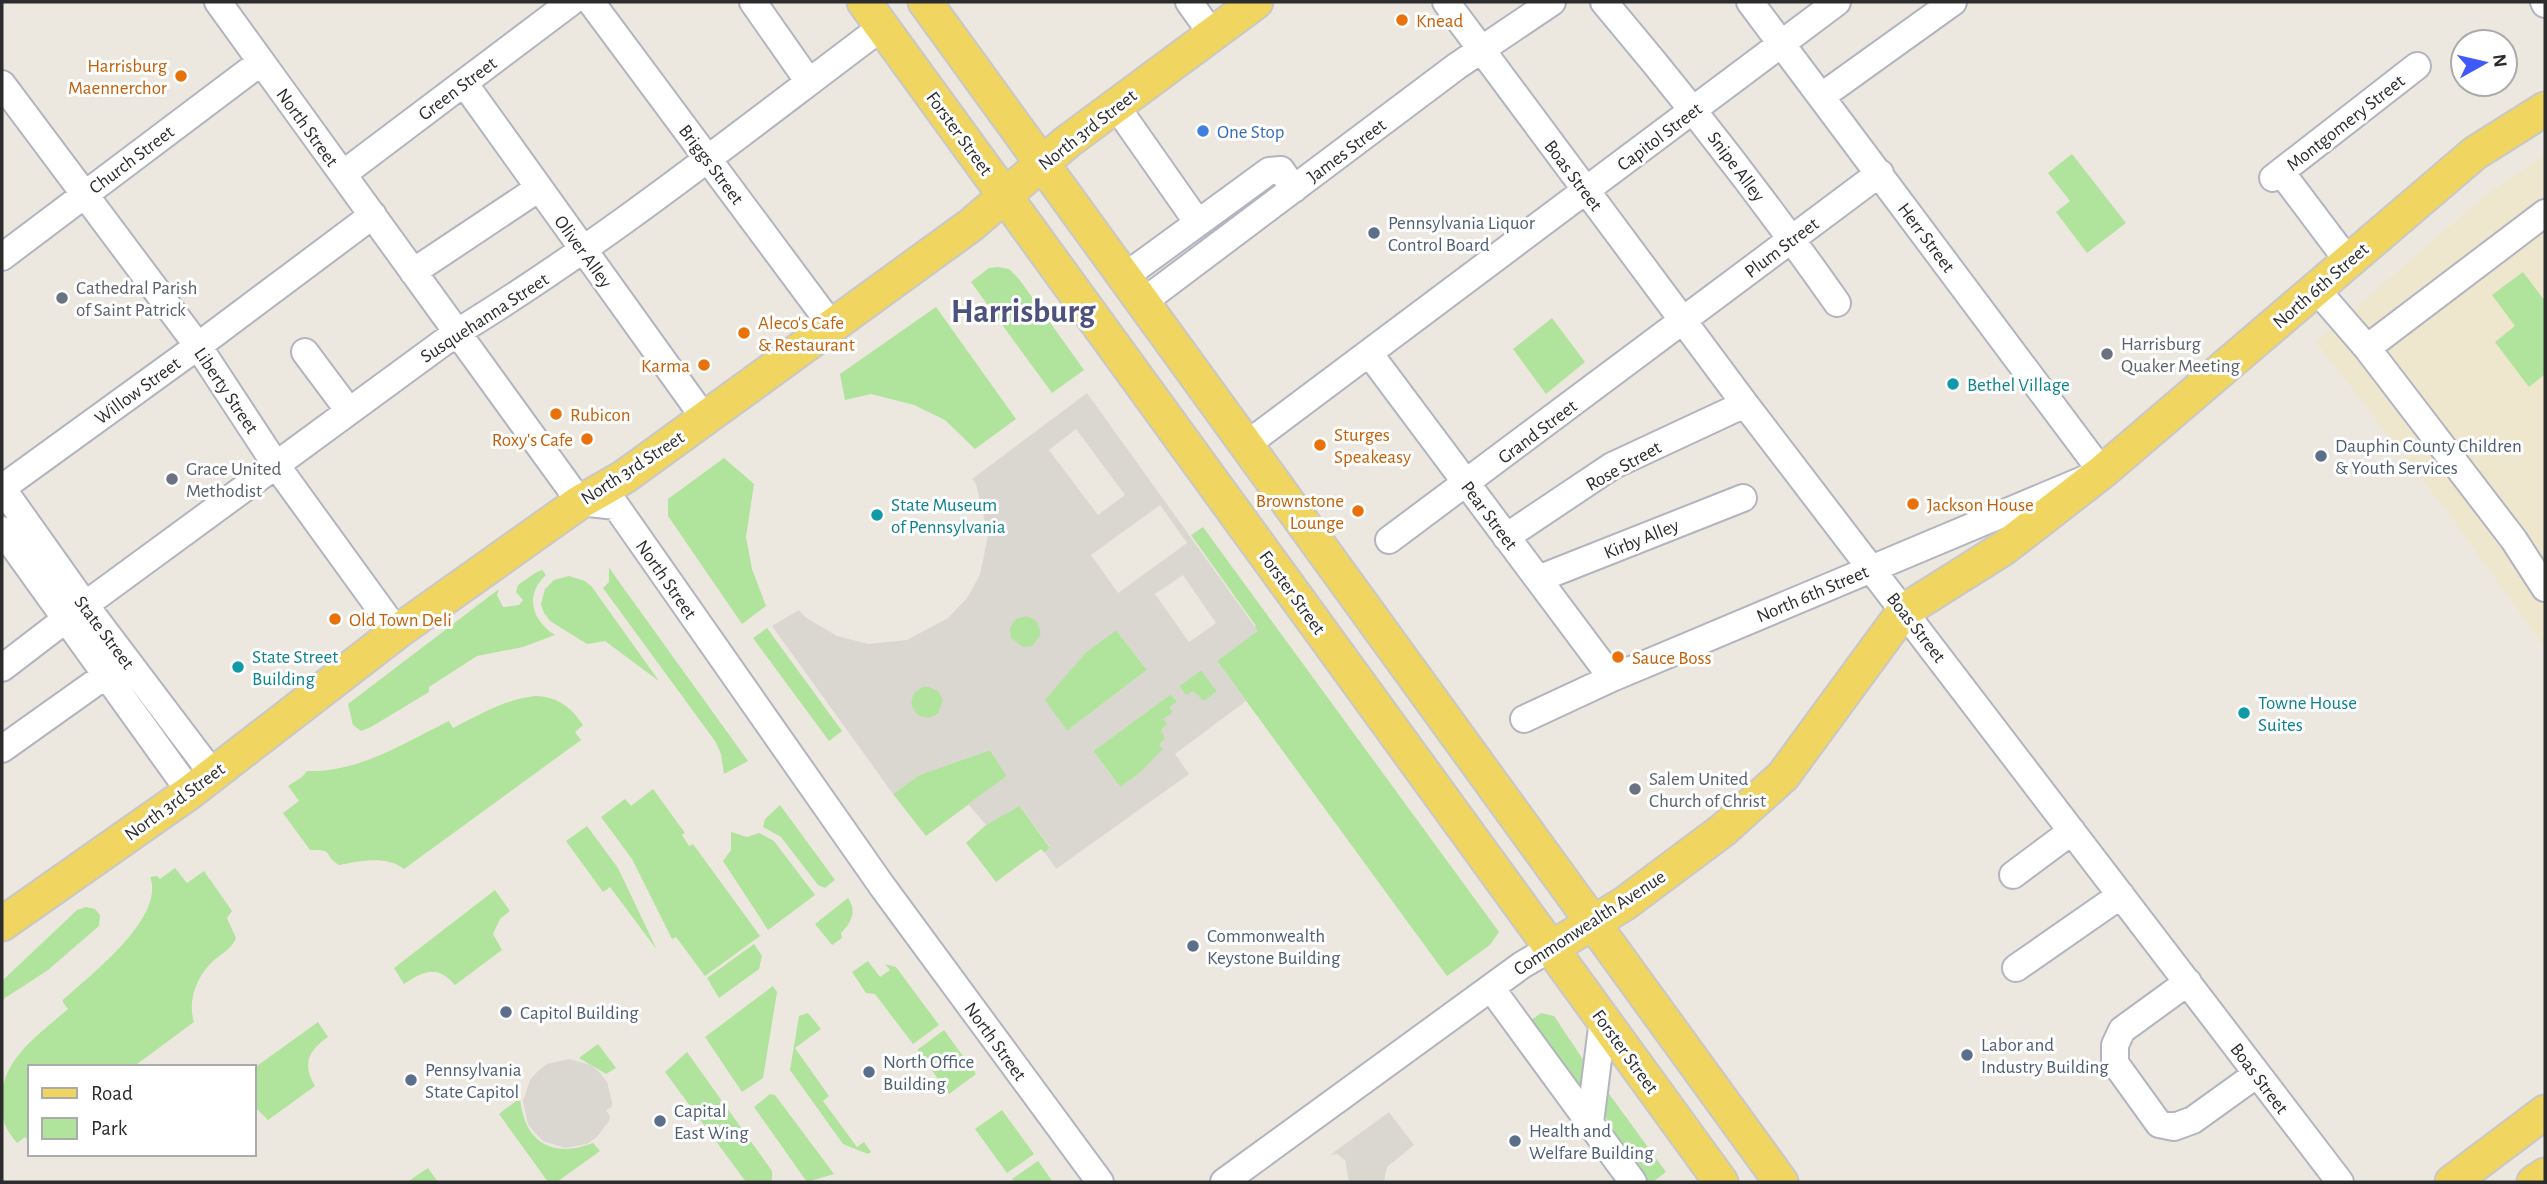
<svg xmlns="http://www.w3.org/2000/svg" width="2547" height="1184" viewBox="0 0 2547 1184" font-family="'Alegreya Sans',sans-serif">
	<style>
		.education { fill: #efe6ce }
		.green { fill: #b0e39c }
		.plaza { fill: #dad7d1; fill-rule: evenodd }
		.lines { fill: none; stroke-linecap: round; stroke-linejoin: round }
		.minor-casing { stroke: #b2b4bf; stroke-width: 30 }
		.major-casing { stroke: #c8c8c8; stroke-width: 37 }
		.minor { stroke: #fff; stroke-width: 26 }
		.major { stroke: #f0d661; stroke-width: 33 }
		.food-dot { fill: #e8710a; stroke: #fff; stroke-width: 2.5 }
		.shop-dot { fill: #3f7fe0; stroke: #fff; stroke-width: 2.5 }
		.service-dot { fill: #5c6f8a; stroke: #fff; stroke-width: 2.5 }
		.worship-dot { fill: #6b7280; stroke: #fff; stroke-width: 2.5 }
		.culture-dot { fill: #0f9aa8; stroke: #fff; stroke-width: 2.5 }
		.labels { text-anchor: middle; stroke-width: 6; stroke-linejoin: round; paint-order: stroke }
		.food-label { font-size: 19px; fill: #c56008; stroke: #fff; text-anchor: start }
		.street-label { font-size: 19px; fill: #2c2c2c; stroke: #fff }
		.shop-label { font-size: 19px; fill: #366cbe; stroke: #fff; text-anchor: start }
		.service-label { font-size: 19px; fill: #4e5e75; stroke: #fff; text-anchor: start }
		.worship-label { font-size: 19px; fill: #5b616d; stroke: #fff; text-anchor: start }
		.culture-label { font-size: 19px; fill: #0d838f; stroke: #fff; text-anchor: start }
		.town-label { font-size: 33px; font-weight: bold; fill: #4c527d; stroke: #fff }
	</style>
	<rect width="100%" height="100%" fill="#ede8df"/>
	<path class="education" d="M2545,155V648L2449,514L2316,342L2487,194Z"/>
	<path class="green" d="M2072,154L2126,223L2087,253L2056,212L2070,201L2048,173Z
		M998,267L1009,269L1019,279L1084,370L1052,393L971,282L989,268Z
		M2523,272L2545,301V374L2529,387L2495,342L2515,326L2492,295Z
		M936,307L1016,419L975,449L945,420L914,405L871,394L845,400L840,374Z
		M1552,318L1585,362L1546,394L1513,349Z
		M724,458L754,484L746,537L752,569L766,606L742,624L668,516V499Z
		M1203,527L1499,932L1490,945L1447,976L1217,661L1256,626L1191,535Z
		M609,567L617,579L748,761L724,774L721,754L715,741L603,588L609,582Z
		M542,570L546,575C524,595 532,621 555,635L523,647L477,656L429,687V692L371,727L361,731L353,725L348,704L499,589L497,595L503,607L519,605L523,600L516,592L518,585L535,573Z
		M569,576L585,581L592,587L659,681L605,641L587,644L550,621L544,613L541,604L545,589L554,580Z
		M1009 632a16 16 0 1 1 32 0a16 16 0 1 1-32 0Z
		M767,628L842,731L829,741L753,638Z
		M1116,630L1147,670L1067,731L1044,700L1086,652Z
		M1201,670L1218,692L1204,701L1186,696L1179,686Z
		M911 702a16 16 0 1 1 32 0a16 16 0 1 1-32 0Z
		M1171,694L1177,702L1168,724L1164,748L1142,771L1121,788L1093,751Z
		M536,696C558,697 571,707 583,725L575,732L581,740L404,869C386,855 360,861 339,865C322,854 335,849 310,850L283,813L299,801L288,786L302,777L307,771C358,773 404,743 449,721L453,728C481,714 505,699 536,696Z
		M990,750L1007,776L926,836L893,794L919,775Z
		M653,789L685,833L682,835L689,846L693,844L760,936L705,976L676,937L672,939L632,859L601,817L625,799L631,806Z
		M780,805L835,880L825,888L818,885L781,837L763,827L765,819Z
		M1019,805L1050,848L1045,853L1041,849L996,882L966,843L986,825Z
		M587,826L618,868L657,950L610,887L603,892L566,841Z
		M731,832L747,837L759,833L774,841L815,895L768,930L723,861L731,850Z
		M175,868L187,883L204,871L232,911L227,918L236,938C232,949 221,954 213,961C197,976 187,1001 194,1022L133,1067H30V1143L25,1137L17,1143C3,1125 2,1121 2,1098C2,1058 41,1033 68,1009L62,1001C89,976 166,918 150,877L157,876L160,879Z
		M495,890L510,911L500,919L493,934L502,950L455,985C437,964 424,971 404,984L394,968Z
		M848,898C857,911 852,922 841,933L842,938L832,945L815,924Z
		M86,907L95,909L100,915L99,926L48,970L2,1000V981L77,910Z
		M754,944L762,956L759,969L719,998L707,978Z
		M868,961L880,977L890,970L885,964L896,967L939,1025L913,1044L875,994L866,993L852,972Z
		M773,986L777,992L763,1078L742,1092L705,1037Z
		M808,1013L821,1029L795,1048L829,1096L823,1101L857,1147L864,1142L871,1152L868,1154L843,1144L790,1070L799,1016Z
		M1541,1013L1554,1016L1586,1064L1582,1089H1580L1530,1021Z
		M318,1022L328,1037C308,1051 302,1064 315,1086L268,1120L254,1106V1068Z
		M944,1030L976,1074L949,1094L917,1050Z
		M598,1044L616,1068L606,1074L579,1058Z
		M687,1052L772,1171V1182H746L665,1072Z
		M1607,1091L1666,1172L1653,1182H1647L1611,1131L1604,1112Z
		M770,1094L775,1095L834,1174L807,1182L754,1107Z
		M520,1098C524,1142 552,1159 593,1143L600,1151L557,1182H548L499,1114Z
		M1002,1110L1034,1154L1007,1173L975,1129Z
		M1038,1161L1053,1182H1015L1012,1179Z
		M428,1168L438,1182H407Z"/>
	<path class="plaza" d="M1087,393L1258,631L1217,661L1246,701L1175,754L1189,774L1056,869L1045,853L1050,847L1020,806L986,825L968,804L1007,776L990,750L919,775L893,794L772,626L799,610L805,617L837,636L869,644L907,640L948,618L967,598L980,575L988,535L976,484L972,479ZM1076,429L1125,495L1098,515L1049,450ZM1160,505L1187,543L1118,593L1091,555ZM1183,575L1216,623L1189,642L1155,594ZM1027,616L1037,621L1041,635L1032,646L1023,647L1011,638L1010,627L1017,618ZM1116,630L1147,670L1067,731L1045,700L1086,652ZM1201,670L1217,691L1204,701L1193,691L1186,695L1179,686ZM923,687H929L938,691L943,700L938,714L929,718L920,716L915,713L911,703L914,693ZM1171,694L1177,702L1169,707L1173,712L1163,719L1167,724L1161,730L1165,738L1159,745L1163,749L1142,771L1120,787L1093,751Z
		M569,1059L591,1065L600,1073L607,1082L612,1102V1107L606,1110L610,1116L609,1121L597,1137L587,1144L565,1148L543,1141L535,1133L528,1124L523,1101L530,1080L538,1071L547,1064Z
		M1389,1112L1414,1145L1387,1167L1384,1182H1349L1345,1160L1337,1154L1330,1155Z"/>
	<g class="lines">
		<g class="minor-casing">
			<path id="minor" d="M218,2L580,502L616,506L882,886L1100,1182
				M591,2L832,326
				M753,2L809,82
				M1189,2L1212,34
				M1446,2L1745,404L2340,1182
				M1604,2C1686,99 1764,199 1837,303
				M2544,2L2545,4
				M464,83L705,419
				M2,84L198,346L276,465L397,632
				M1822,96L1953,2
				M1116,106L1198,223
				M2281,172L2348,261
				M343,174L571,2
				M2273,178L2417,66
				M2,257L261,62
				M413,272L539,188
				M1124,277L1269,171L1281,170L1294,189
				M2316,289L2367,348L2514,540L2545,588
				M1143,302L1457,66L1552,2
				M2367,348L2545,213
				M305,352L349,411
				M1369,353L1612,678
				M1246,445L1837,2
				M2,488L198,346L373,215
				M2,488L85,605L212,773
				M2,530L190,792
				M1506,537L1612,466L1745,404
				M1389,540L1880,173
				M1538,579L1743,498
				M85,605L456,333C605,242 742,132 882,27
				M2,668L66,619
				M1524,719L1612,678L2102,472L1750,2
				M2,749L106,675
				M2013,875L2072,831
				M2016,968L2121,895
				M2188,982L2122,1030L2115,1045V1063L2159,1124L2174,1127L2193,1120L2257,1074
				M1491,988L1633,1182
				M1590,1123L1603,1019
				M1224,1182L1522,965L1551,948"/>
		</g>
		<g class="major-casing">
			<path id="major" d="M864,2L1721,1182
				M925,2L1781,1182
				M2,924L190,792L397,632L580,502L624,477L971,225L1067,142L1256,2
				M1551,948L1624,904L1723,830L1783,776L1904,611L2004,548L2102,472L2475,153L2545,109
				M2452,1182L2545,1112
				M2534,1182L2545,1175"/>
		</g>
		<use href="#minor" class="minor"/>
		<use href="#major" class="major"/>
	</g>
	<g class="food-dot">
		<circle cx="1402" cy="20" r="7"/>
		<circle cx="181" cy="76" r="7"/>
		<circle cx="744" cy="333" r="7"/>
		<circle cx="704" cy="365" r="7"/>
		<circle cx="556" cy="414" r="7"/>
		<circle cx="587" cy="439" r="7"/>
		<circle cx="1320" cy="445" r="7"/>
		<circle cx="1913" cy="504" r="7"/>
		<circle cx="1358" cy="511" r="7"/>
		<circle cx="335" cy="619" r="7"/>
		<circle cx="1618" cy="657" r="7"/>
	</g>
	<circle class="shop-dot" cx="1203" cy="131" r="7"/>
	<g class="service-dot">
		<circle cx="1374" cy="233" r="7"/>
		<circle cx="2321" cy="456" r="7"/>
		<circle cx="1193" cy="946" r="7"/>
		<circle cx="506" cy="1012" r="7"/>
		<circle cx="1967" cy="1055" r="7"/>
		<circle cx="869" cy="1072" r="7"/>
		<circle cx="411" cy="1080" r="7"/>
		<circle cx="660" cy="1121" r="7"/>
		<circle cx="1515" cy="1141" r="7"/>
	</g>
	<g class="worship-dot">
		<circle cx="62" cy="298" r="7"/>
		<circle cx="2107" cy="354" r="7"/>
		<circle cx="172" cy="479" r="7"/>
		<circle cx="1635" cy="789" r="7"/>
	</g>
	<g class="culture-dot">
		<circle cx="1953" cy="384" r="7"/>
		<circle cx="877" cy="515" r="7"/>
		<circle cx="238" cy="667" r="7"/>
		<circle cx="2244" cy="713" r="7"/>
	</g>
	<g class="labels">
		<g class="food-label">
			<text x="1416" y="27">Knead</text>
			<text x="167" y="72" text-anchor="end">Harrisburg<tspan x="167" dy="22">Maennerchor</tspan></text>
			<text x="758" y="329">Aleco's Cafe<tspan x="758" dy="22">&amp; Restaurant</tspan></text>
			<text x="690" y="372" text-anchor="end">Karma</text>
			<text x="570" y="421">Rubicon</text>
			<text x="1334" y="441">Sturges<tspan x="1334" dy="22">Speakeasy</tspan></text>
			<text x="573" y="446" text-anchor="end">Roxy's Cafe</text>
			<text x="1344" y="507" text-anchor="end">Brownstone<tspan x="1344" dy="22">Lounge</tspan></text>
			<text x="1927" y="511">Jackson House</text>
			<text x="349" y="626">Old Town Deli</text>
			<text x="1632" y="664">Sauce Boss</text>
		</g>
		<g class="street-label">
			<text transform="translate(457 88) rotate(-37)" y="7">Green Street</text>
			<text transform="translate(2345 122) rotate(-38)" y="7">Montgomery Street</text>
			<text transform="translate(308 127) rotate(54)" y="7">North Street</text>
			<text transform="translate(1087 129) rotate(-38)" y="7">North 3rd Street</text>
			<text transform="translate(960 133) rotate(54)" y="7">Forster Street</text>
			<text transform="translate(1659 136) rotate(-37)" y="7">Capitol Street</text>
			<text transform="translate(1346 150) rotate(-37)" y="7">James Street</text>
			<text transform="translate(131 159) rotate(-37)" y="7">Church Street</text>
			<text transform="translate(712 164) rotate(53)" y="7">Briggs Street</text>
			<text transform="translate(1737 166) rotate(53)" y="7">Snipe Alley</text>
			<text transform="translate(1574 175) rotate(53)" y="7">Boas Street</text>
			<text transform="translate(1927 237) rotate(53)" y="7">Herr Street</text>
			<text transform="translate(1781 247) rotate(-37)" y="7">Plum Street</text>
			<text transform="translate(584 251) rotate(54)" y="7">Oliver Alley</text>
			<text transform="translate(2320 285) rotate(-41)" y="7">North 6th Street</text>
			<text transform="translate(484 317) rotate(-33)" y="7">Susquehanna Street</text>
			<text transform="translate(137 390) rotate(-36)" y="7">Willow Street</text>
			<text transform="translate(227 390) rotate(56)" y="7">Liberty Street</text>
			<text transform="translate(1537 431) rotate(-37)" y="7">Grand Street</text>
			<text transform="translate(1623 465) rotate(-29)" y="7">Rose Street</text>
			<text transform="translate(632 467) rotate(-33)" y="7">North 3rd Street</text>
			<text transform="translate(1490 515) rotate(53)" y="7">Pear Street</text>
			<text transform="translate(1641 538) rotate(-22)" y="7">Kirby Alley</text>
			<text transform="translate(667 579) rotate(55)" y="7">North Street</text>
			<text transform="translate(1293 592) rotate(54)" y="7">Forster Street</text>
			<text transform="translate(1812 593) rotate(-23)" y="7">North 6th Street</text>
			<text transform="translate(1917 627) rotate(52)" y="7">Boas Street</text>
			<text transform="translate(105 632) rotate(53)" y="7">State Street</text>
			<text transform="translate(174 801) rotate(-36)" y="7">North 3rd Street</text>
			<text transform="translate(1589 922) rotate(-33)" y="7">Commonwealth Avenue</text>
			<text transform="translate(996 1041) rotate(54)" y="7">North Street</text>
			<text transform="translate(1626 1051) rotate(54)" y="7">Forster Street</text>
			<text transform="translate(2260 1078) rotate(53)" y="7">Boas Street</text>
		</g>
		<g class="shop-label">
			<text x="1217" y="138">One Stop</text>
		</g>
		<g class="service-label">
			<text x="1388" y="229">Pennsylvania Liquor<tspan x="1388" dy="22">Control Board</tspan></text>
			<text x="2335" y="452">Dauphin County Children<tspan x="2335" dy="22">&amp; Youth Services</tspan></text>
			<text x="1207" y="942">Commonwealth<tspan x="1207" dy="22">Keystone Building</tspan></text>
			<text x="520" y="1019">Capitol Building</text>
			<text x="1981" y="1051">Labor and<tspan x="1981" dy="22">Industry Building</tspan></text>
			<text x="883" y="1068">North Office<tspan x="883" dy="22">Building</tspan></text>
			<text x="425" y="1076">Pennsylvania<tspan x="425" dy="22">State Capitol</tspan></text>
			<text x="674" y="1117">Capital<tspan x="674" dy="22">East Wing</tspan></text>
			<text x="1529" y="1137">Health and<tspan x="1529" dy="22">Welfare Building</tspan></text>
		</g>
		<g class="worship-label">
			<text x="76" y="294">Cathedral Parish<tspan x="76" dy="22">of Saint Patrick</tspan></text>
			<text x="2121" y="350">Harrisburg<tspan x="2121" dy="22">Quaker Meeting</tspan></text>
			<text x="186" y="475">Grace United<tspan x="186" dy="22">Methodist</tspan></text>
			<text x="1649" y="785">Salem United<tspan x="1649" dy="22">Church of Christ</tspan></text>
		</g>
		<g class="culture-label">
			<text x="1967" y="391">Bethel Village</text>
			<text x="891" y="511">State Museum<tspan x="891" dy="22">of Pennsylvania</tspan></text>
			<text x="252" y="663">State Street<tspan x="252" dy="22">Building</tspan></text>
			<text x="2258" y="709">Towne House<tspan x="2258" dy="22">Suites</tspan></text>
		</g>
		<g class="town-label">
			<text x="1023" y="322">Harrisburg</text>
		</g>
	</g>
	<rect width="2547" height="1184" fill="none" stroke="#2c2c2c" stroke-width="7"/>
	<rect x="28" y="1065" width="228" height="91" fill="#ffffff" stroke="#ababab" stroke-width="2"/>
	<rect x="42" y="1088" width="35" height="10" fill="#f0d661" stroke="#ababab" stroke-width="2"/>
	<text x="91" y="1100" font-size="21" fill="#2c2c2c">Road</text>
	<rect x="42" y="1118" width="35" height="21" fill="#b0e39c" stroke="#ababab" stroke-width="2"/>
	<text x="91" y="1135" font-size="21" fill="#2c2c2c">Park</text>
	<g transform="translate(2484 63) rotate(82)"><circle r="33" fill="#ffffff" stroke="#ababab" stroke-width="2"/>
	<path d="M0-5L12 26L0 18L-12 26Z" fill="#4059f9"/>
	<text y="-10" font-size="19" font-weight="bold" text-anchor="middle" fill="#2c2c2c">N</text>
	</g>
</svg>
